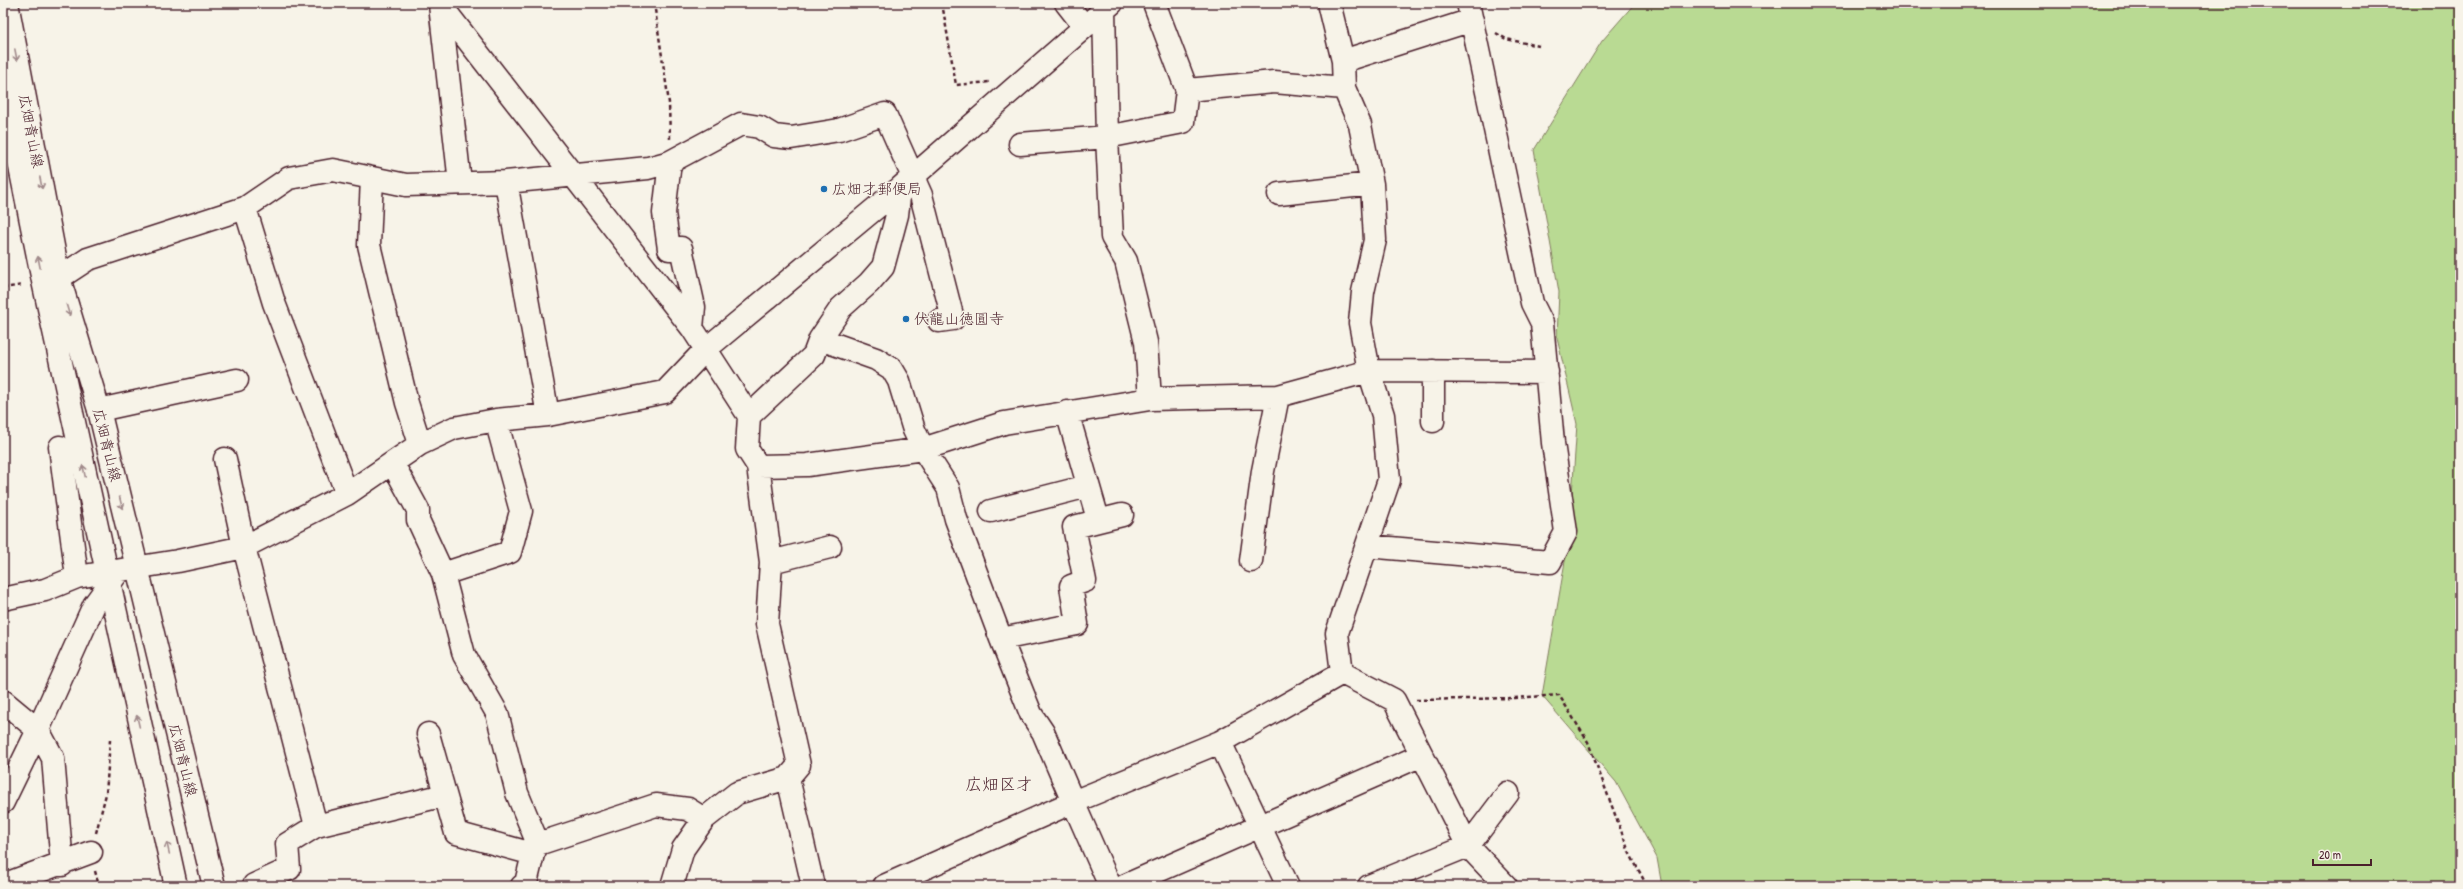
<svg xmlns="http://www.w3.org/2000/svg" width="2463" height="889" viewBox="0 0 2463 889" font-family="'Patrick Hand','Klee One',sans-serif">
	<style>
		.green { fill: #b9da93; stroke: #827c5f }
		.lines { fill: none; stroke-linecap: round; stroke-linejoin: round }
		.minor-casing { stroke: #4a1f2b; stroke-width: 25 }
		.major-casing { stroke: #4a1f2b; stroke-width: 25 }
		.path { stroke: #4a1f2b; stroke-width: 2.5; stroke-dasharray: 4 3; stroke-linecap: butt }
		.minor { stroke: #f7f3e8; stroke-width: 22 }
		.major { stroke: #f7f3e8; stroke-width: 22 }
		.oneway { stroke: #a0898a }
		.poi-dot { fill: #1f6fb2; stroke: #f7f3e8; stroke-width: 1.5 }
		.labels { text-anchor: middle; stroke-width: 3; stroke-linejoin: round; paint-order: stroke }
		.street-label { font-size: 15px; fill: #4a1f2b; stroke: #f7f3e8 }
		.poi-label { font-size: 15px; fill: #4a1f2b; stroke: #f7f3e8; text-anchor: start }
		.quarter-label { font-size: 17px; fill: #4a1f2b; stroke: #f7f3e8 }
	</style>
	<rect width="100%" height="100%" fill="#f7f3e8"/>
	<filter id="ink" filterUnits="userSpaceOnUse"><feTurbulence type="fractalNoise" baseFrequency=".025" numOctaves="2"/><feDisplacementMap in="SourceGraphic" scale="8" xChannelSelector="R" yChannelSelector="G"/><feConvolveMatrix kernelMatrix="1 2 1 2 8 2 1 2 1" color-interpolation-filters="sRGB"/></filter>
	<g filter="url(#ink)">
		<path class="green" d="M1635,3H2460V886H1662L1657,858L1616,782L1542,696L1569,538L1577,424L1557,338L1559,292L1534,150L1602,41Z"/>
		<g class="lines">
			<g class="minor-casing">
				<path id="minor" d="M439,3L692,328L749,416L747,449L758,466L771,562L767,624L799,765L788,778L737,793L704,819L683,849L672,886
					M1066,3L1084,26
					M1329,3L1343,61L1344,88L1360,125L1372,184L1375,240L1363,292L1360,323L1369,371L1383,415L1389,480L1337,633L1342,673
					M440,5L460,183
					M1104,10L1107,137L1112,237L1126,261L1146,342L1150,399
					M1343,61L1472,20
					M1187,90L1274,82L1344,88
					M1020,144L1107,137L1183,122L1187,90L1154,3
					M670,162L664,213L669,249L681,248L694,307L692,328
					M372,178L369,245L407,403L420,444
					M506,182L548,415
					M1279,194L1372,184
					M245,208L274,303L347,494
					M59,278L88,259L245,208L289,178L333,170L406,185L506,182L648,168L670,162L741,124L759,127L774,136L791,138L839,130L885,114L921,195L953,319L939,321
					M820,339L876,359L892,369L899,381L914,430L923,449L948,488L956,519L1001,639L1031,714L1043,732L1073,802L884,886
					M99,410L237,380
					M1067,412L1098,519
					M749,416L814,355L820,339L841,308L869,283L883,267L897,215L900,188
					M1433,421V371
					M60,447L77,577
					M225,459L244,547L316,826
					M393,464L418,510V520L443,574L464,655L497,713L517,793L538,844
					M758,466L807,465L923,449L1004,423L1150,399L1278,396L1369,371L1547,372
					M991,511L1088,486
					M1367,546L1550,562L1566,532L1553,443L1542,323L1532,303L1468,3
					M1251,561L1263,471L1278,396
					M771,562L830,547
					M443,574L510,552L521,511L496,420
					M3,599L45,590L77,577L178,561L244,547L347,494L420,444L454,428L496,420L548,415L665,392L706,349L900,188L1112,3
					M1001,639L1077,624L1071,586L1085,581L1074,527L1122,515
					M3,701L38,730L53,758L62,865
					M428,734L456,833L533,854
					M1220,742L1288,886
					M788,778L813,886
					M3,802L38,730L94,605L118,572
					M3,885L91,852
					M254,885L289,869L287,844L316,826L445,795
					M522,886L526,883L533,854L538,844L656,805L688,809L704,819
					M1110,886L1073,802L1220,742L1342,673L1394,700L1468,846L1506,886
					M1124,886L1422,755
					M1369,886L1468,846L1508,793"/>
			</g>
			<g class="major-casing">
				<path id="major" d="M7,3L59,278L99,410L214,886
					M3,83L43,281L176,886"/>
			</g>
			<path class="path" d="M654,3L669,103L670,139
				M942,3L956,85L989,82
				M1496,33L1506,39L1539,46
				M3,288L23,285
				M1416,700L1515,698L1559,695L1588,742L1629,852L1647,886
				M96,833L106,794L110,740
				M95,871L99,886"/>
			<use href="#minor" class="minor"/>
			<use href="#major" class="major"/>
		</g>
		<defs><path id="oneway-shaft" d="M-6 0H5M1.5-3L5.5 0L1.5 3" fill="none" stroke-width="1.6" stroke-linecap="round" stroke-linejoin="round"/></defs>
		<g class="oneway">
			<use href="#oneway-shaft" transform="translate(16 55) rotate(79)"/>
			<use href="#oneway-shaft" transform="translate(41 183) rotate(79)"/>
			<use href="#oneway-shaft" transform="translate(39 262) rotate(-101)"/>
			<use href="#oneway-shaft" transform="translate(68 310) rotate(73)"/>
			<use href="#oneway-shaft" transform="translate(84 471) rotate(-102)"/>
			<use href="#oneway-shaft" transform="translate(121 503) rotate(76)"/>
			<use href="#oneway-shaft" transform="translate(138 721) rotate(-103)"/>
			<use href="#oneway-shaft" transform="translate(168 848) rotate(-103)"/>
		</g>
	</g>
	<g class="poi-dot">
		<circle cx="824" cy="189" r="4"/>
		<circle cx="906" cy="319" r="4"/>
	</g>
	<g class="labels">
		<g class="street-label">
			<text transform="translate(31 131) rotate(79)" y="5">広畑青山線</text>
			<text transform="translate(107 445) rotate(76)" y="5">広畑青山線</text>
			<text transform="translate(183 760) rotate(76)" y="5">広畑青山線</text>
		</g>
		<g class="poi-label">
			<text x="832" y="194">広畑才郵便局</text>
			<text x="914" y="324">伏龍山徳圓寺</text>
		</g>
		<g class="quarter-label">
			<text x="999" y="790">広畑区才</text>
		</g>
	</g>
	<rect width="2463" height="889" fill="none" stroke="#f7f3e8" stroke-width="16"/>
	<rect x="8" y="8" width="2447" height="873" fill="none" stroke="#4a1f2b" stroke-width="1.5" filter="url(#ink)"/>
	<path d="M2313 859v6h58v-6" fill="none" stroke="#4a1f2b" stroke-width="2"/>
	<text x="2319" y="859" font-size="12" fill="#4a1f2b" stroke="#f7f3e8" stroke-width="3" paint-order="stroke">20 m</text>
</svg>
